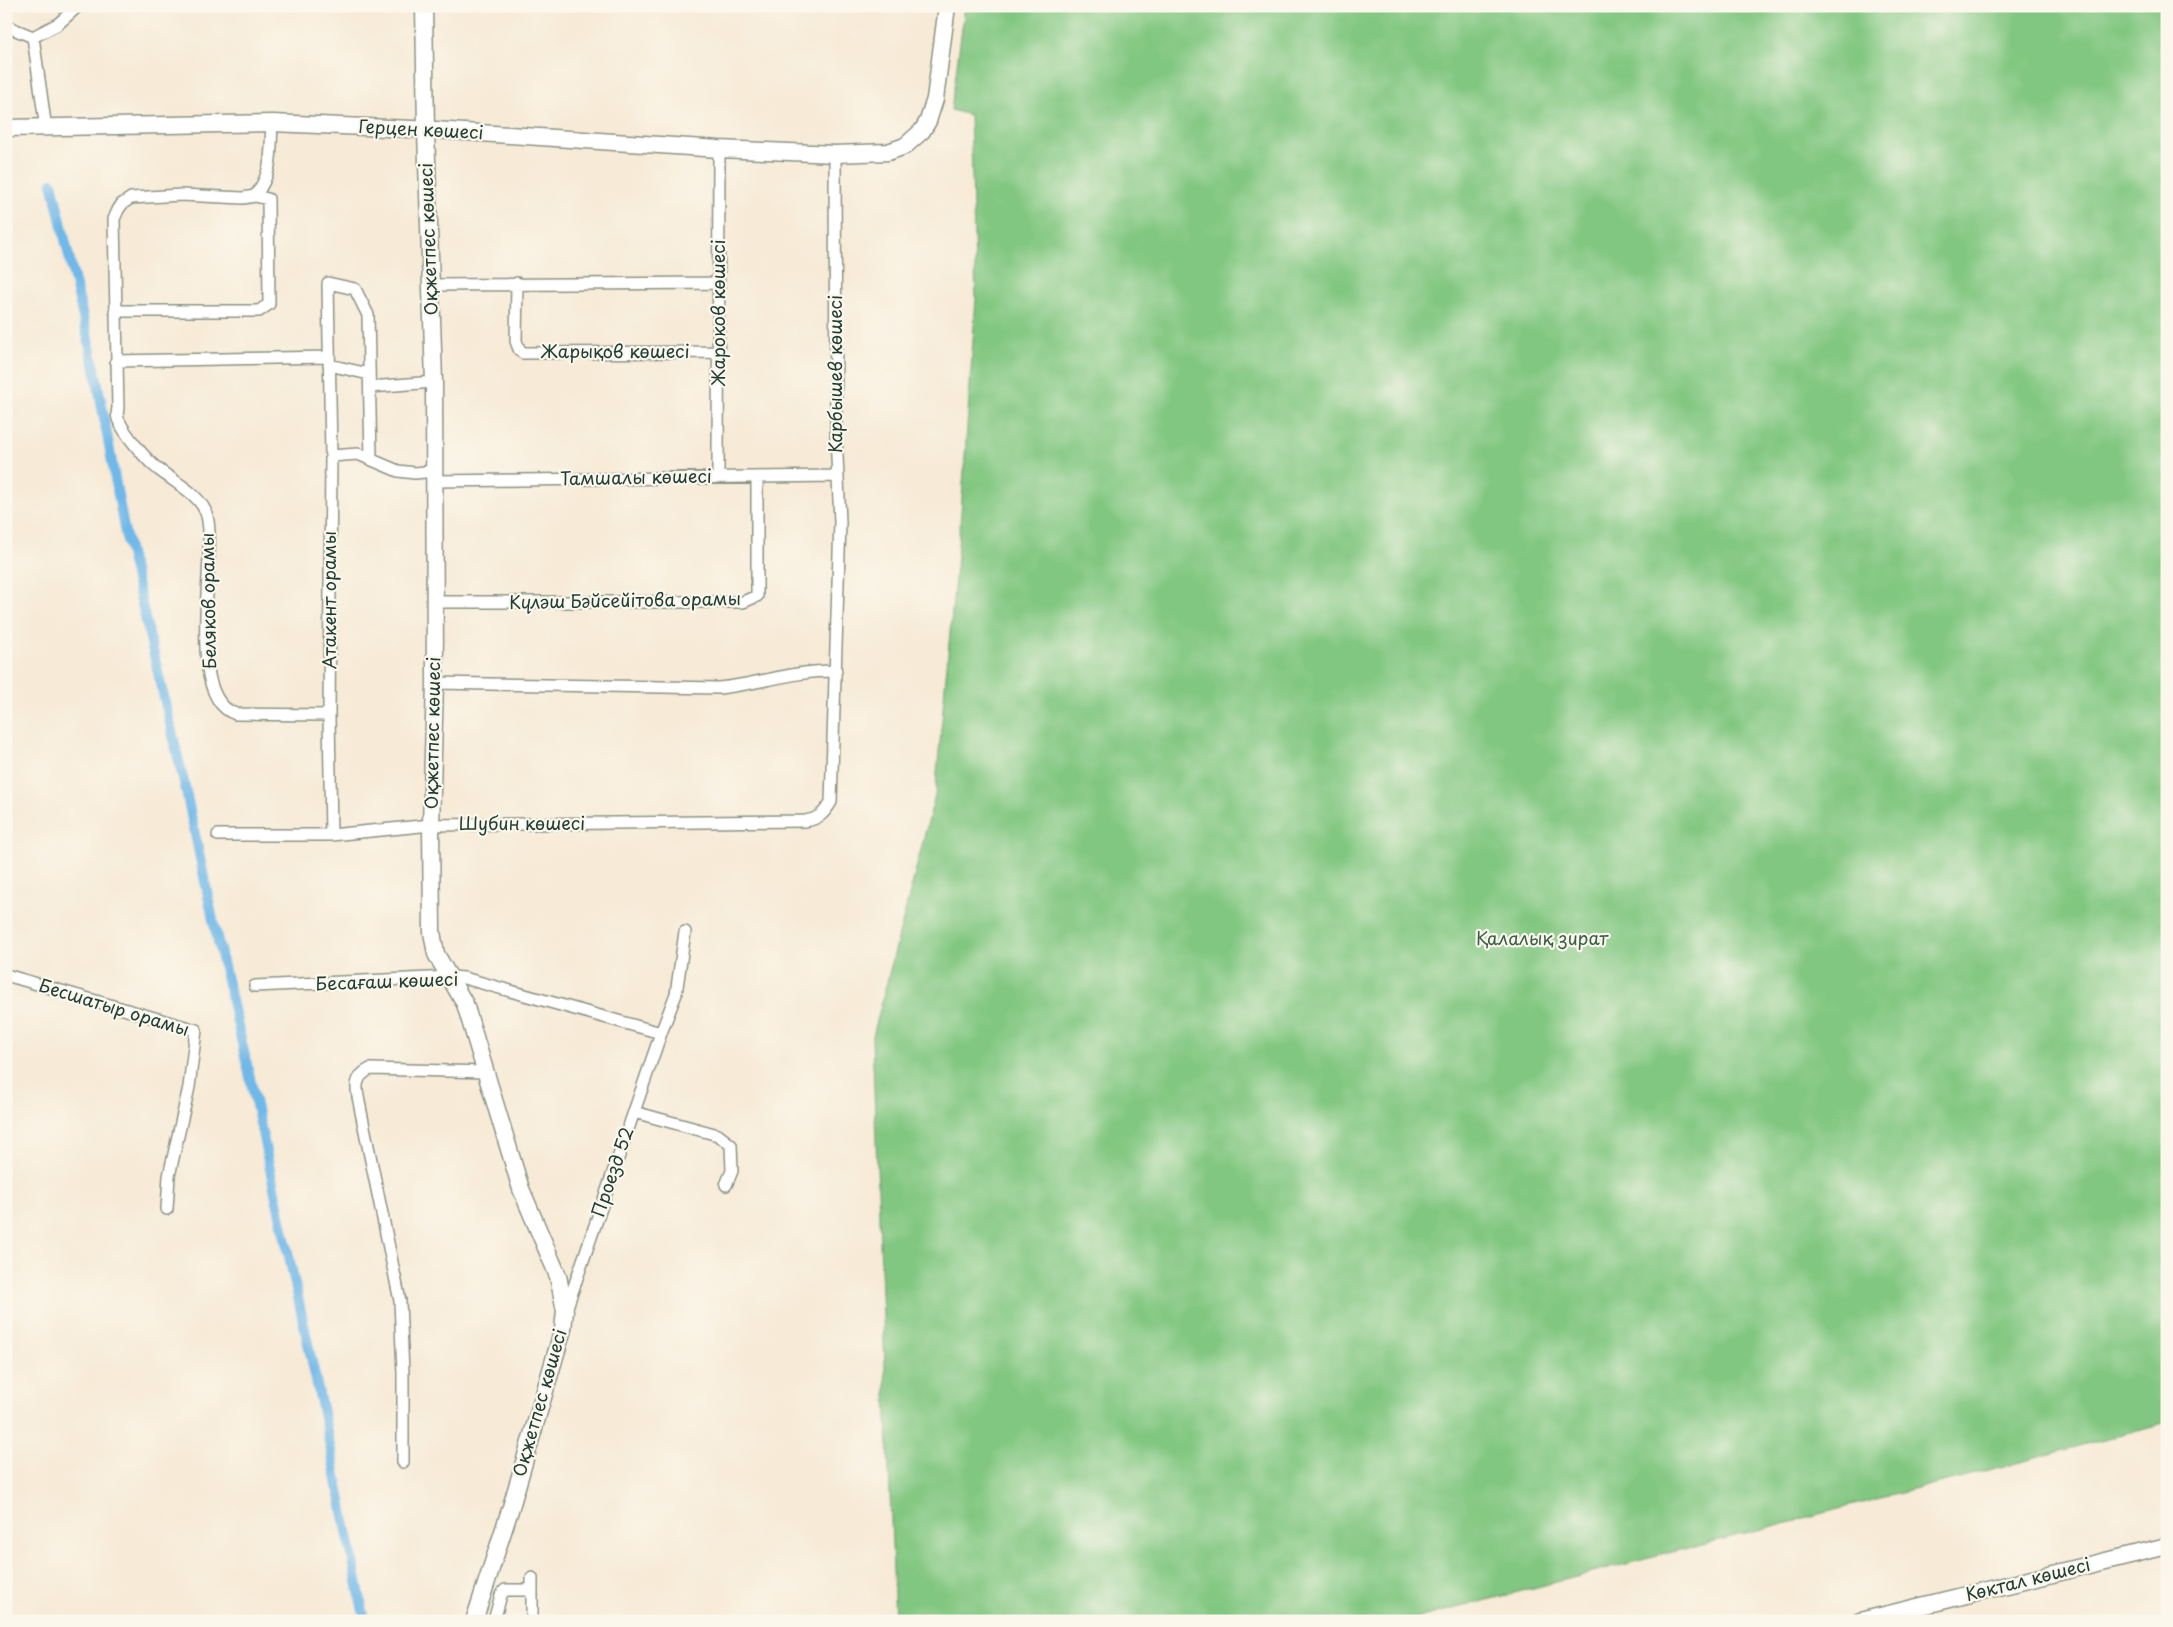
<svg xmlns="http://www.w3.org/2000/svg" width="2173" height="1627" viewBox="0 0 2173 1627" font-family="'Playpen Sans',sans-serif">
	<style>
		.green { fill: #82c781; stroke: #50825a }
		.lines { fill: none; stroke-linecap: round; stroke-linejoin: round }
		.canal { stroke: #70b8e8; stroke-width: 10 }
		.street-casing { stroke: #8b9485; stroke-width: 14 }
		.secondary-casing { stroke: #8b9485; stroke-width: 19 }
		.street { stroke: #fff; stroke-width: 11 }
		.secondary { stroke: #fff; stroke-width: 16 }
		.labels { text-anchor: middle; stroke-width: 4.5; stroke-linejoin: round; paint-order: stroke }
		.street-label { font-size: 18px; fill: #1f3d34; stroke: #fbf7ec }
		.park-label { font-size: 18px; fill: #386047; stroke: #fbf7ec }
	</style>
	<rect width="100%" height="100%" fill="#fbf7ec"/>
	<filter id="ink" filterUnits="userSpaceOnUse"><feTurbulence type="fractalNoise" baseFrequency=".02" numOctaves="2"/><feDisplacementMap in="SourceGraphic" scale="10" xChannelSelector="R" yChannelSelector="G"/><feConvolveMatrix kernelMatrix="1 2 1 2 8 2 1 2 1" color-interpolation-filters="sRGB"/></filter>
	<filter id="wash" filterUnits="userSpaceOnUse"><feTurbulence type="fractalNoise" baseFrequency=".0096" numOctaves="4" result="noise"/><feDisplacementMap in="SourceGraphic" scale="20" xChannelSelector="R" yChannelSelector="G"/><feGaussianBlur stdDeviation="1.12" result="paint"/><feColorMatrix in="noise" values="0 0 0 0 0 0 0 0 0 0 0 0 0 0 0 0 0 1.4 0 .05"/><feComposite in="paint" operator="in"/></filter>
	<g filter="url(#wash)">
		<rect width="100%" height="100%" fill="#f7ead6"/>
		<path class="green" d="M965,6H2167V1422L2032,1459L1406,1621H895L872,1040L935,795L961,513L976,298L970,115L951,110Z"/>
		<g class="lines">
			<path class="canal" d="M52,183L95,369L124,528L186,791L213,920L249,1073L326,1426L365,1621"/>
		</g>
	</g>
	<g filter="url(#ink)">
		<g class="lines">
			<g class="street-casing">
				<path id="street" d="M6,26L33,37L58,24L78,6
					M33,37L46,129
					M255,196C274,171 270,152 272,123
					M517,283L516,341L519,349L523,353L719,352
					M431,285L718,283
					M115,311H259L269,304L268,199L255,196L243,198L181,195L131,198L122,204L118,210L114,219L118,408C117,412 117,415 118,419C124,433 146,460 158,469C174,482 202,495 207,516C218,559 183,698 236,714L329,715
					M116,361L329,357
					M329,365L369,374
					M370,387L434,382
					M331,456L358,454L398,471L415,473L434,471
					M718,476L719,149
					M434,481L838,476
					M434,602H743L757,596V477
					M435,683L719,688C759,684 796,670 836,671
					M218,835H331L431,825L805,821C818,819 824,814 831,802L840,522L836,434L835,154
					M331,835L329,715L331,456L328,283L355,289L368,315L371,459
					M6,975L196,1030L189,1087L169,1176L167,1209
					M255,986L451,977L464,978L661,1033
					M634,1112L718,1135L731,1145L732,1171L726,1185
					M566,1310L661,1033L676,994L685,932
					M403,1462V1373L400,1301L361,1112C358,1093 350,1079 370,1069L486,1072
					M494,1621L501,1595L505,1590H532
					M532,1621V1578"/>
			</g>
			<g class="secondary-casing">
				<path id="secondary" d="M424,6L426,130L434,382L435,683L431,825L432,932L436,954L465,1004L521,1189L558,1276L565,1311L563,1329L511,1507L474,1621
					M6,128L272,123L435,130L719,149L835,154L888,152L905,146L922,131L928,121L935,99L947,6
					M1860,1621L2167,1546"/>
			</g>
			<use href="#street" class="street"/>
			<use href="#secondary" class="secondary"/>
		</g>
	</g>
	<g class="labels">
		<g class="street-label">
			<text transform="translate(421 130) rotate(3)" y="6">Герцен көшесі</text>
			<text transform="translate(429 239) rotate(-92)" y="6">Оқжетпес көшесі</text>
			<text transform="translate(719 313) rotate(-90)" y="6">Жароков көшесі</text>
			<text x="615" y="358">Жарықов көшесі</text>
			<text transform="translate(836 374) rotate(-90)" y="6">Карбышев көшесі</text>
			<text transform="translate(636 478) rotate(-1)" y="6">Тамшалы көшесі</text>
			<text transform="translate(330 600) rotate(-90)" y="6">Атакент орамы</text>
			<text transform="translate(209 601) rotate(-91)" y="6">Беляков орамы</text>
			<text transform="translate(625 601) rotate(-1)" y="6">Күләш Бәйсейітова орамы</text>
			<text transform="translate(433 733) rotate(-89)" y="6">Оқжетпес көшесі</text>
			<text x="522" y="830">Шубин көшесі</text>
			<text transform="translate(387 982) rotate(-2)" y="6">Бесағаш көшесі</text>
			<text transform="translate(114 1008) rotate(17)" y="6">Бесшатыр орамы</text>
			<text transform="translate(613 1172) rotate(-71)" y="6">Проезд 52</text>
			<text transform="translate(540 1403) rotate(-74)" y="6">Оқжетпес көшесі</text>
			<text transform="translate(2028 1580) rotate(-14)" y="6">Көктал көшесі</text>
		</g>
		<g class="park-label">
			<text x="1542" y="945">Қалалық зират</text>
		</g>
	</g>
	<rect width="2173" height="1627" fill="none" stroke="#fbf7ec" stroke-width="25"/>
</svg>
